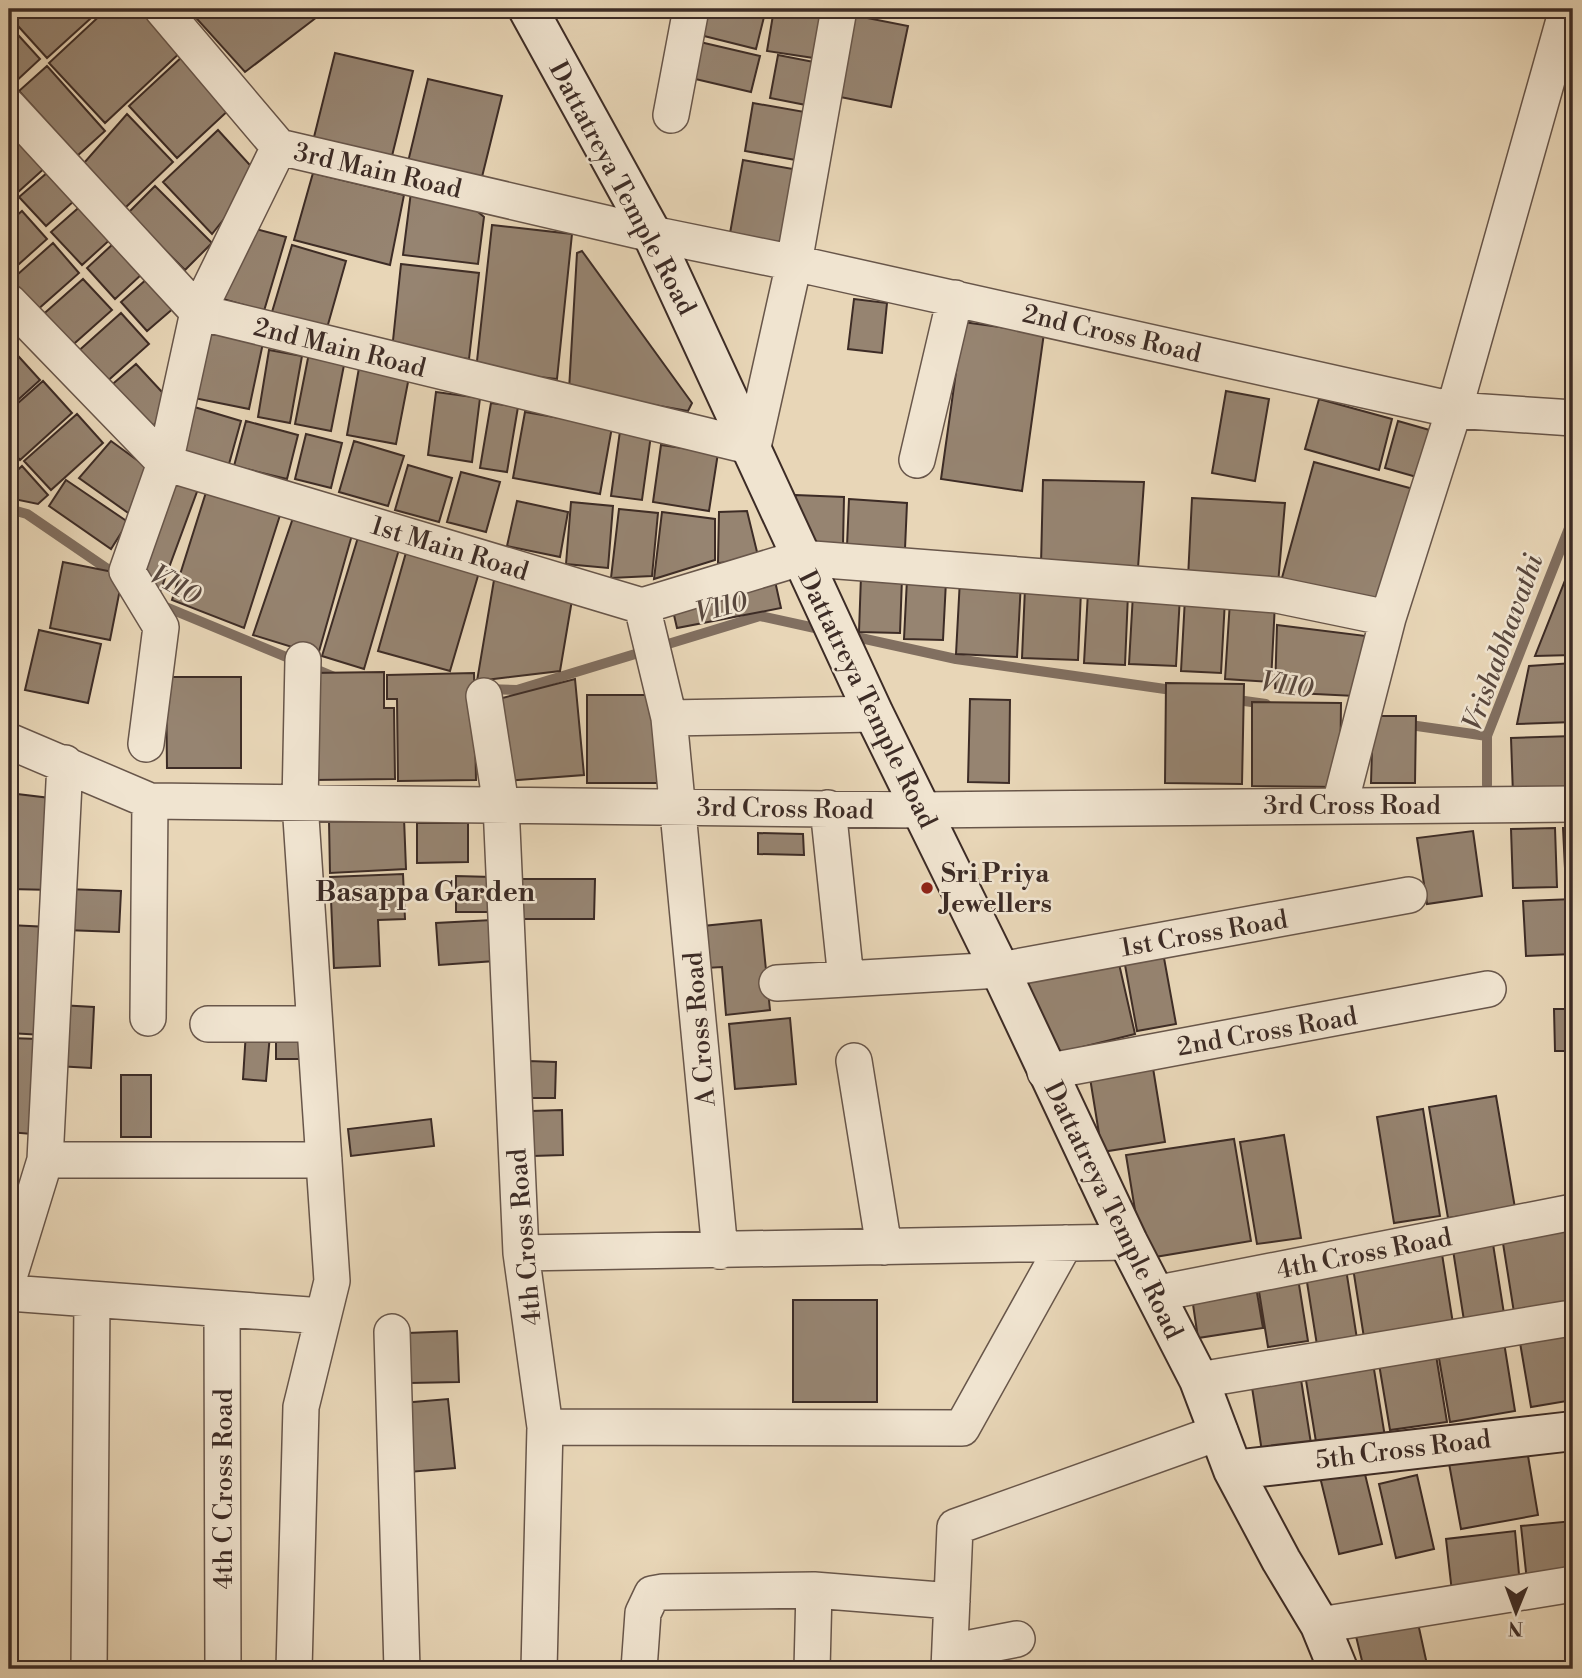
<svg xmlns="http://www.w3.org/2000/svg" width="1582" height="1678" viewBox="0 0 1582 1678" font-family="'Libre Bodoni',serif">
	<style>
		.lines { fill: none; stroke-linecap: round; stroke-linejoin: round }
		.stream { stroke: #816f60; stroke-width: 10 }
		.building { fill: #968471; stroke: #3d2c26; stroke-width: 2 }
		.street-casing { stroke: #68564a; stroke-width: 38 }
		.secondary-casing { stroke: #3d2c26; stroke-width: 42 }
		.street { stroke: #f0e4d0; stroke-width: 35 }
		.secondary { stroke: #f0e4d0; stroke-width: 38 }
		.poi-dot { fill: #8f2418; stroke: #f0e4d0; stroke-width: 2.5 }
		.labels { text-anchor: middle; stroke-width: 5; stroke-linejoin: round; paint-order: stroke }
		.street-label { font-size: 26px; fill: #3d2c26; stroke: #f0e4d0 }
		.poi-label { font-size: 26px; font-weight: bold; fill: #3d2c26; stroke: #f0e4d0; text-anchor: start }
		.water-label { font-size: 28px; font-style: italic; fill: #59483e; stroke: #f0e4d0 }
		.neighbourhood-label { font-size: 28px; font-weight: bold; fill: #3d2c26; stroke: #f0e4d0 }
	</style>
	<rect width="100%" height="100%" fill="#e8d6b7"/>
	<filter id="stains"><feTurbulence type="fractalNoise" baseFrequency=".00286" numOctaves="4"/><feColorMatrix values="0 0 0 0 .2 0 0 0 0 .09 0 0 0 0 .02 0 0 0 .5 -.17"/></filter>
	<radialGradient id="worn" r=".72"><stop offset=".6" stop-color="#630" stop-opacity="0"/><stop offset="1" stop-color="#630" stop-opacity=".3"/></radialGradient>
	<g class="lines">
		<path class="stream" d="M9,509L27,514L122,579
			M161,605L337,678
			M847,635L956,659L1179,691
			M485,689L517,690L760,616L824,630
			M1230,699L1266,704
			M1403,724L1487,736
			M1487,785V736L1573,518"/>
	</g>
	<path class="building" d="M9,9H101L47,58L9,16Z
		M107,9H146L184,49L105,123L49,63Z
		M188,9H316L321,14L245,72Z
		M706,9H766L756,49L700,35Z
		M774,9L834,15L827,60L767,51Z
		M847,14L908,26L891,107L830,95Z
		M9,25L40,59L12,85L9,81Z
		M700,42L760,56L751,92L691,78Z
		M335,53L413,71L390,164L312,145Z
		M184,55L232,107L177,158L129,106Z
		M778,55L819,63L811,106L770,98Z
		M47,66L105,131L77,156L19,91Z
		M428,79L502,96L480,185L407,166Z
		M753,103L816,114L807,162L745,151Z
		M127,114L173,162L125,208L84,163Z
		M218,130L259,175L212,234L163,182Z
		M24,140L47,166L17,193L9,183V154Z
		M743,160L804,171L789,250L729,239Z
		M48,172L74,201L46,226L19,197Z
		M313,173L404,195L390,265L294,240Z
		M412,184L457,194L484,217L478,264L403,255Z
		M155,186L212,243L185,270L128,213Z
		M84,203L114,236L82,265L51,232Z
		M22,211L47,239L9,273V222Z
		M492,225L572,234L557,379L476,370Z
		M245,226L286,237L264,311L223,299Z
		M53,243L79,273L36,311L9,282Z
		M114,243L142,274L115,299L87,268Z
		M292,245L346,261L327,328L272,312Z
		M582,251L692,403L688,411L569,390L577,253Z
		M401,264L479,273L469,359L392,350Z
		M148,278L175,307L147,331L121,302Z
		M83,279L112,310L67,350L39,318Z
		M854,299L887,303L882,353L848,349Z
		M121,313L149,344L103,385L75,354Z
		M963,322L1044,333L1022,491L941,479Z
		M203,330L263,343L249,409L189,397Z
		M10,347L40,380L9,408V348Z
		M269,350L302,356L290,423L258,417Z
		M309,353L345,360L331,431L295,424Z
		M136,364L175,406L147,431L108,388Z
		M359,368L409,377L396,444L347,435Z
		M43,381L72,413L20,460L9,448V411Z
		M1226,391L1269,399L1255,481L1212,473Z
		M436,392L480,398L472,462L428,455Z
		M1319,399L1392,419L1379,470L1305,449Z
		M491,403L518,407L507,472L480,468Z
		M191,406L241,421L229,464L178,450Z
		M525,412L612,427L600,494L513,478Z
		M77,414L103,443L51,490L24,461Z
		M246,421L298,435L287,479L234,466Z
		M1398,421L1433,431L1420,478L1385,468Z
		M620,431L651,435L642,500L611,496Z
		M306,434L342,443L331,488L295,479Z
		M111,441L152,471L131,515L79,478Z
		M354,441L404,456L388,506L339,492Z
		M661,445L718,453L709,511L653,502Z
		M1314,462L1417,490L1383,613L1280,585Z
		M408,465L452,478L439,522L395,510Z
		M22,466L48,495L38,504L9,498V478Z
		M461,472L500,482L486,532L447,522Z
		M66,480L128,522L111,549L49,506Z
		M1043,480L1144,482L1138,568L1041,565Z
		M176,481L198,489L160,592L139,584Z
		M208,486L282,509L244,628L172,600Z
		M795,495L844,497L843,545L804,542Z
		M1192,498L1285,503L1278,584L1188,578Z
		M849,499L907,503L905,549L847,546Z
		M517,501L568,512L560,557L507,546Z
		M571,502L613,506L608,568L566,564Z
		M619,509L658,513L652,576L611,578Z
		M747,511L759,560L718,563L719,512Z
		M662,512L715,519V560L654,579Z
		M294,515L352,535L318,655L253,635Z
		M359,534L400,546L364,669L322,656Z
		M407,549L480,569L450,671L378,651Z
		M63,562L123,574L110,640L50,628Z
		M1568,573L1573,574V655L1535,656Z
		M861,576L902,578L900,633L859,632Z
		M907,579L946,581L943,640L904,639Z
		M960,579L1021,582L1017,657L956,654Z
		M494,580L573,594L560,671L477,681Z
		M775,581L781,608L677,628L671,602Z
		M1025,588L1081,591L1078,660L1022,658Z
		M1088,592L1128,594L1125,665L1084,663Z
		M1133,594L1180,596L1176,666L1129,664Z
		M1185,598L1225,600L1221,673L1181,671Z
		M1230,601L1275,603L1271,682L1225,679Z
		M1277,625L1366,636L1355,696L1275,692Z
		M39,630L101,644L88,703L25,690Z
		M1573,663V722L1517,724L1529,666Z
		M384,672V708H394L395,779L313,780L311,673Z
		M474,673L476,780L398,781L397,699H387V675Z
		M166,677H241V768H167Z
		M575,679L584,775L504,781L495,700Z
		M1166,683L1244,684L1242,784L1165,783Z
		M587,695H661L662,783H587Z
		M970,699L1010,700L1009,783L968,782Z
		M1252,702L1341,703L1340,787L1252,786Z
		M1373,716H1416L1415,783H1371Z
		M1573,736V792L1513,795L1511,738Z
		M9,793L58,799L54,890L9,889Z
		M404,818L406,869L330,873L329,821Z
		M417,823H468V862L417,863Z
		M1555,828L1557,887L1513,888L1511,829Z
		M1563,828H1573V888H1566Z
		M1473,831L1482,896L1427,904L1417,838Z
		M758,833L803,834L804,855L758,854Z
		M403,874L405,919L378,920L380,966L334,968L330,877Z
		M456,876L492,877L491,912H456Z
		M520,879H595L594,919H519Z
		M66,889L121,891L119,932L65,930Z
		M1573,899V954L1526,956L1523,901Z
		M492,920L495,961L439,965L436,923Z
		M761,920L770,1010L726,1015L722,967L706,968L703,926Z
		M9,925L49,927L43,1035L9,1033Z
		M1162,947L1176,1024L1137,1031L1123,954Z
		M1117,955L1135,1034L1054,1054L1017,978Z
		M59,1005L94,1007L91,1068L56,1066Z
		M1554,1009H1573V1051H1555Z
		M790,1018L796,1084L735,1089L729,1024Z
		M246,1031L270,1034L266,1081L243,1079Z
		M276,1034H305V1059H276Z
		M9,1038L38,1039L32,1134L9,1132Z
		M1566,1059H1573V1090H1568Z
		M528,1061L556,1062L555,1098H527Z
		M1153,1068L1165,1142L1102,1152L1090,1078Z
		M121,1075H151V1137H121Z
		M1496,1096L1515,1208L1448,1218L1429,1107Z
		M1423,1109L1440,1216L1394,1223L1377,1117Z
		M562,1110L563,1155L533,1156L531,1111Z
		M431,1119L434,1146L351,1156L348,1129Z
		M1284,1135L1301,1238L1257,1244L1240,1142Z
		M1234,1139L1251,1241L1143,1259L1126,1155Z
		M1572,1226L1573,1316L1516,1325L1502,1237Z
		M1493,1244L1505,1320L1465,1327L1453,1250Z
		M1442,1254L1454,1330L1365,1344L1353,1268Z
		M1346,1269L1357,1339L1317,1345L1306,1276Z
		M1297,1272L1308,1341L1268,1347L1257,1279Z
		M1255,1281L1263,1328L1198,1338L1191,1291Z
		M793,1300H877V1402H793Z
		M1573,1323V1400L1531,1407L1518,1331Z
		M1502,1330L1515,1411L1450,1422L1436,1341Z
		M457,1331L459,1382L410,1383L408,1333Z
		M1434,1343L1447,1422L1390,1430L1377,1352Z
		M1372,1357L1385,1437L1317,1448L1304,1368Z
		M1300,1373L1312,1450L1263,1458L1251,1381Z
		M448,1399L455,1468L409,1472L402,1403Z
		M1526,1444L1538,1515L1461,1529L1448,1458Z
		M1363,1466L1382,1544L1339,1554L1320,1477Z
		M1417,1475L1434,1549L1396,1558L1379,1484Z
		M1573,1521V1574L1527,1581L1521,1526Z
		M1515,1531L1520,1585L1452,1592L1446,1539Z
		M1416,1614L1428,1669H1364L1354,1628Z"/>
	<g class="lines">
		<g class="street-casing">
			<path id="street" d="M162,9L279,147L652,234L794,263L1454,410L1573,418
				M9,107L198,312L753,447L794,263L839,9
				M671,115L691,9
				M9,302L165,463L642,606L669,718L874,714
				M917,460L955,298
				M642,606L800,558L1277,595L1388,618
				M484,696L501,805L521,1253L545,1427L539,1669
				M669,718L720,1251
				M9,741L150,801L920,810L1573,804
				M146,744L161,627L127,571L165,463L198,312L279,147
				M1340,804L1388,618L1454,410L1566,13L1573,15
				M828,808L846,979
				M777,983L1000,970L1409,895
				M148,1018L150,801
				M208,1024H314
				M854,1061L884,1247
				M1045,1072L1488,989
				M45,1160H324
				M521,1253L1128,1242
				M9,1277L45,1160L65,763
				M9,1293L323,1316
				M1154,1294L1573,1212
				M222,1309L223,1669
				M392,1332L402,1669
				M1199,1380L1565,1319
				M545,1427L962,1428L1065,1243
				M1320,1625L1573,1584
				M950,1652L1017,1639
				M89,1669L92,1299
				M294,1669L301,1407L332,1281L300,803L303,660
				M639,1669L643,1613L652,1594L663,1592L814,1590L952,1601
				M812,1669L814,1590
				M949,1669L955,1527L1220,1432"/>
		</g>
		<g class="secondary-casing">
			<path id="secondary" d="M528,9L652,234L874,714L1000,970L1128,1242L1199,1380L1233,1470L1281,1560L1320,1625L1338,1669
				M1233,1470L1573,1431"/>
		</g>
		<use href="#street" class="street"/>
		<use href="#secondary" class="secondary"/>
	</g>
	<circle class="poi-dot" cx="927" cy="888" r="7"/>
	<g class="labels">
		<g class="street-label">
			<text transform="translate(378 170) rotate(13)" y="9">3rd Main Road</text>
			<text transform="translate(623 188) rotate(62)" y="9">Dattatreya Temple Road</text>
			<text transform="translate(1112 333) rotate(13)" y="9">2nd Cross Road</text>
			<text transform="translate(340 347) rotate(14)" y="9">2nd Main Road</text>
			<text transform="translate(450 548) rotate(17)" y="9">1st Main Road</text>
			<text transform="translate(868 699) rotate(64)" y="9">Dattatreya Temple Road</text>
			<text x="1352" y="814">3rd Cross Road</text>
			<text transform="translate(785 808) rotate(1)" y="9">3rd Cross Road</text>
			<text transform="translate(1204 933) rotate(-10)" y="9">1st Cross Road</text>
			<text transform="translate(699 1029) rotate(-95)" y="9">A Cross Road</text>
			<text transform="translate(1267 1031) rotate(-10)" y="9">2nd Cross Road</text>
			<text transform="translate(1114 1210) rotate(64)" y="9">Dattatreya Temple Road</text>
			<text transform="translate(524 1237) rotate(-95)" y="9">4th Cross Road</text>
			<text transform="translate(1364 1253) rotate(-11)" y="9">4th Cross Road</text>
			<text transform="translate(1403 1449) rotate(-7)" y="9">5th Cross Road</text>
			<text transform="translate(223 1489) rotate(-90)" y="9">4th C Cross Road</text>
		</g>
		<g class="poi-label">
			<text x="941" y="882">Sri Priya<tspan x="941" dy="30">Jewellers</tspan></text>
		</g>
		<g class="water-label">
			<text transform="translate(176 584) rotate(29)" y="10">V110</text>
			<text transform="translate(721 606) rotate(-15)" y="10">V110</text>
			<text transform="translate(1502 642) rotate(-70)" y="10">Vrishabhavathi</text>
			<text transform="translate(1287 684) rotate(8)" y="10">V110</text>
		</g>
		<g class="neighbourhood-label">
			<text x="425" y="901">Basappa Garden</text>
		</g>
	</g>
	<rect width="1582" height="1678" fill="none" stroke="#e8d6b7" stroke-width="35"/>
	<rect x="10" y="10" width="1561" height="1657" fill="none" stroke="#3d2c26" stroke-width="3.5"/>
	<rect x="18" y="18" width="1547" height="1643" fill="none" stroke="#3d2c26" stroke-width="2"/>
	<g transform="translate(1516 1612) rotate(181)" stroke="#f0e4d0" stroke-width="5" paint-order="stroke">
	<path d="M0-5L12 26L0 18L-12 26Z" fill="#3d2c26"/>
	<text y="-10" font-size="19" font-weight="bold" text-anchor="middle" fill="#3d2c26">N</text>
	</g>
	<rect width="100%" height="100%" filter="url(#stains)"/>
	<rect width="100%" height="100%" fill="url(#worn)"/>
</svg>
